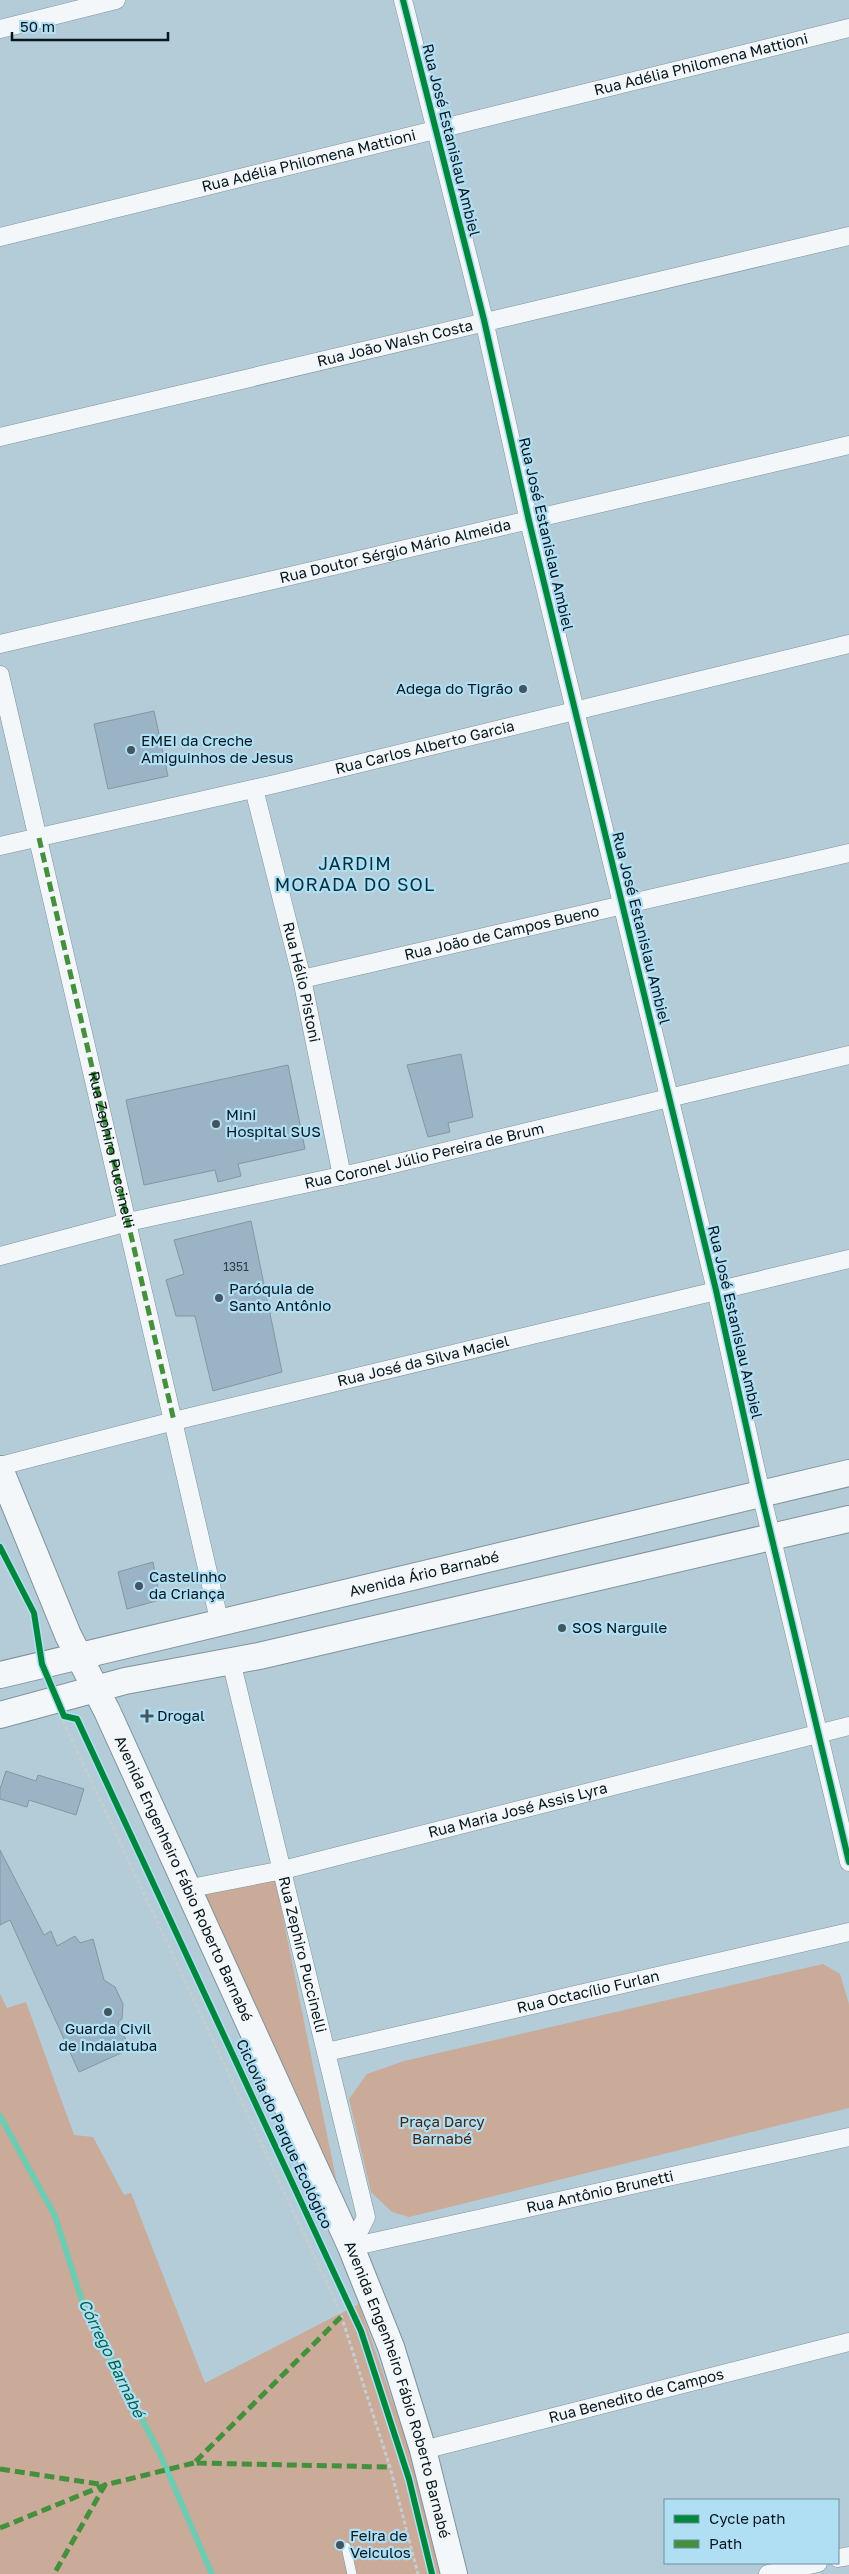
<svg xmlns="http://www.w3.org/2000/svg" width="849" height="2574" viewBox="0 0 849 2574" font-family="'Golos Text',sans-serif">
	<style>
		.green { fill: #caaa99 }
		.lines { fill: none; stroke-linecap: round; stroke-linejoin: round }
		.stream { stroke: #6fcbb2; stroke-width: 6 }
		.building { fill: #9ab4c6; stroke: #8596a0 }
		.lane-casing { stroke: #7f939c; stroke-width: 10 }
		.street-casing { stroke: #7f939c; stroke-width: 19 }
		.primary-casing { stroke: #7f939c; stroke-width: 28 }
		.path { stroke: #c5cdd1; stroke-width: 3; stroke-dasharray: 4 2.5; stroke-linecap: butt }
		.lane { stroke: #f4f7f9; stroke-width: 9 }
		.street { stroke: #f4f7f9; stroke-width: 18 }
		.primary { stroke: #f4f7f9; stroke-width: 26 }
		.quiet { stroke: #44903d; stroke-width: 5; stroke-dasharray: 10 5; stroke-linecap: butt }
		.cycleway-casing { stroke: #b0dff4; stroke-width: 9 }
		.cycleway { stroke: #00873e; stroke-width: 6 }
		.poi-dot { fill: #435660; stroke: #b0dff4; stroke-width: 2 }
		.labels { text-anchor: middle; stroke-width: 4.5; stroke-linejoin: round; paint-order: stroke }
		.number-label { font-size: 12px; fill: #2b3e49 }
		.street-label { font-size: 15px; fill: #06171f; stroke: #b0dff4 }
		.poi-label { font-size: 15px; fill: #06171f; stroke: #b0dff4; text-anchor: start }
		.park-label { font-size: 15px; fill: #472411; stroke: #b0dff4 }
		.water-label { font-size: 16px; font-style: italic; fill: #00644a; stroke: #b0dff4 }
		.quarter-label { font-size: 18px; letter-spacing: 1px; fill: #003041; stroke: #b0dff4 }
	</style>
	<rect width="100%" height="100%" fill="#b3ccd8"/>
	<path class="green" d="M275,1878L337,2184L295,2090L200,1895Z
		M823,1964L840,1974L849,2004V2108L409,2217L392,2212L371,2192L349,2099L367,2074L404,2061Z
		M0,1994L7,2008L26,2002L74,2135L93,2137L124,2195L131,2193L205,2383L359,2304L418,2475L442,2574H0Z"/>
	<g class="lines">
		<path class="stream" d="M0,2116L55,2216L84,2307L159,2452L212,2574"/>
	</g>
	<path class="building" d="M154,711L168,776L108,789L94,724Z
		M461,1054L473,1117L448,1123L450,1132L428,1137L407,1065Z
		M288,1065L305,1149L238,1164L241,1176L218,1182L215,1170L144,1185L126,1100Z
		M251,1221L282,1372L213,1391L195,1316H176L166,1280L184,1274L174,1240Z
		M153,1562L160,1600L127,1609L118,1572Z
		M6,1771L36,1781L38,1775L84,1789L76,1815L29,1800L27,1807L0,1799V1789Z
		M0,1850L44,1935L51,1931L57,1946L75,1936L80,1943L93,1939L104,1980L115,1987L123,2004L122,2019L118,2022L130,2049L79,2072L10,1920L0,1925Z"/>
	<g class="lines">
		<g class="lane-casing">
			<path id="lane" d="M346,2547L352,2574"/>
		</g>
		<g class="street-casing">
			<g id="street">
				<path d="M403,0L484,320L529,521L716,1290L761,1493L849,1862"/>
				<path d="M0,29L116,0"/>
				<path id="s1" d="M0,237L849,28"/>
				<path id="s2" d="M0,437L849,236"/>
				<path id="s3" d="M0,644L849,445"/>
				<path d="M0,675L220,1624"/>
				<path id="s4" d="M254,789L302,979L342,1176"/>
				<path id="s5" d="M0,846L275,784L849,644"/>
				<path id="s6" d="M302,979L849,853"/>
				<path id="s7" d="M0,1256L128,1222L364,1171L849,1055"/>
				<path id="s8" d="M0,1466L174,1421L849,1259"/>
				<path id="s9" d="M231,1661L366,2217L351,2247"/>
				<path id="s10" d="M186,1889L283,1870L849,1726"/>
				<path id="s11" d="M327,2052L849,1932"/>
				<path id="s12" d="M351,2247L849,2137"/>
				<path id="s13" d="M423,2450L849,2342"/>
				<path d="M838,2558L849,2556"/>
				<path d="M768,2574L818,2563"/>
			</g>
		</g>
		<g class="primary-casing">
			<g id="primary">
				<path id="s14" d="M0,1469L68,1635L107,1711L351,2247L391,2347L423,2450L454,2574"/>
				<path id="s15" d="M0,1675L849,1473"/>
				<path d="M0,1715L125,1681L259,1656L849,1519"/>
			</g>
		</g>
		<path class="path" d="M63,1721L339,2309L390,2467L418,2574"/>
		<use href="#lane" class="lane"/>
		<use href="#street" class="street"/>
		<use href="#primary" class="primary"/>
		<g class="quiet">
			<path id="s16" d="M39,838L174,1421"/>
			<path d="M341,2317L194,2463L390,2467"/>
			<path d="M0,2469L105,2485L54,2574"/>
			<path d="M0,2528L105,2485L194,2463"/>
		</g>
		<g class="cycleway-casing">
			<path id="cycleway" d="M403,0L484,320L529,521L716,1290L761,1493L849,1862
				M0,1547L34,1613L42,1664L64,1716L77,1719L361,2331L409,2479L432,2574"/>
		</g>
		<use href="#cycleway" class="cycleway"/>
	</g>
	<g class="poi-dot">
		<circle cx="523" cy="689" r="5"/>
		<circle cx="131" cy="750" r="5"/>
		<circle cx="216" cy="1124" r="5"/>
		<circle cx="219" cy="1298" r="5"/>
		<circle cx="139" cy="1586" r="5"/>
		<circle cx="562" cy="1628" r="5"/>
		<path d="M144.5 1708.5h5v5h5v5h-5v5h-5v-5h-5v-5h5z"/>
		<circle cx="108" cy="2012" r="5"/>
		<circle cx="340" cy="2545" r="5"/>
	</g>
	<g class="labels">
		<g class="number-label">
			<text x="236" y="1271">1351</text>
		</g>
		<g class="street-label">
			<text dy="5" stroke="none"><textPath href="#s1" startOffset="722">Rua Adélia Philomena Mattioni</textPath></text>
			<text transform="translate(451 140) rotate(76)" y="5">Rua José Estanislau Ambiel</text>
			<text dy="5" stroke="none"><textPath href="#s1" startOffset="318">Rua Adélia Philomena Mattioni</textPath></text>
			<text dy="5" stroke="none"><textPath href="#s2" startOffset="406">Rua João Walsh Costa</textPath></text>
			<text transform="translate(546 534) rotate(77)" y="5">Rua José Estanislau Ambiel</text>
			<text dy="5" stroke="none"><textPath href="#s3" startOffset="406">Rua Doutor Sérgio Mário Almeida</textPath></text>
			<text dy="5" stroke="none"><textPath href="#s5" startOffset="436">Rua Carlos Alberto Garcia</textPath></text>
			<text transform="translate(641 928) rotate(76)" y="5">Rua José Estanislau Ambiel</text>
			<text dy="5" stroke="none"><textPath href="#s6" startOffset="205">Rua João de Campos Bueno</textPath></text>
			<text dy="5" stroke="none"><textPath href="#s4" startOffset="199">Rua Hélio Pistoni</textPath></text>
			<text dy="5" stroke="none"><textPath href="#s16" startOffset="320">Rua Zephiro Puccinelli</textPath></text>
			<text dy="5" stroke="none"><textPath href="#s7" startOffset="436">Rua Coronel Júlio Pereira de Brum</textPath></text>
			<text transform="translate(735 1322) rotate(77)" y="5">Rua José Estanislau Ambiel</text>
			<text dy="5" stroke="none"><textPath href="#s8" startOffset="436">Rua José da Silva Maciel</textPath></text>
			<text dy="5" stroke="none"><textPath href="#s15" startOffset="436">Avenida Ário Barnabé</textPath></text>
			<text dy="5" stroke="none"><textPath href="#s10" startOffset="341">Rua Maria José Assis Lyra</textPath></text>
			<text dy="5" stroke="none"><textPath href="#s14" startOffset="449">Avenida Engenheiro Fábio Roberto Barnabé</textPath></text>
			<text dy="5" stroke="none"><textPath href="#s9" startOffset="302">Rua Zephiro Puccinelli</textPath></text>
			<text dy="5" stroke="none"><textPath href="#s11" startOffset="268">Rua Octacílio Furlan</textPath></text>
			<text transform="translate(284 2134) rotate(65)" y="5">Ciclovia do Parque Ecológico</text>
			<text dy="5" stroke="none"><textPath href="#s12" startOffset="255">Rua Antônio Brunetti</textPath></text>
			<text dy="5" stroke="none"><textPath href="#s14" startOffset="1004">Avenida Engenheiro Fábio Roberto Barnabé</textPath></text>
			<text dy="5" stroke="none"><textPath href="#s13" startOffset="220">Rua Benedito de Campos</textPath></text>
		</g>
		<g class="poi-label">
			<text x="513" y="694" text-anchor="end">Adega do Tigrão</text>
			<text x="141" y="746">EMEI da Creche<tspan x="141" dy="17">Amiguinhos de Jesus</tspan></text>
			<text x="226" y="1120">Mini<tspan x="226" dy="17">Hospital SUS</tspan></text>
			<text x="229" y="1294">Paróquia de<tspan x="229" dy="17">Santo Antônio</tspan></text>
			<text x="149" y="1582">Castelinho<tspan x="149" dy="17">da Criança</tspan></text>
			<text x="572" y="1633">SOS Narguile</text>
			<text x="157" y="1721">Drogal</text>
			<text x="108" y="2034" text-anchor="middle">Guarda Civil<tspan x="108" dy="17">de Indaiatuba</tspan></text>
			<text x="350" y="2541">Feira de<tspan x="350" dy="17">Veiculos</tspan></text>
		</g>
		<g class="park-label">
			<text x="442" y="2127">Praça Darcy<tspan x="442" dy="17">Barnabé</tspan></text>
		</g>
		<g class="water-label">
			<text transform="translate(112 2358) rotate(64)" y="6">Córrego Barnabé</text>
		</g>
		<g class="quarter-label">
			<text x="355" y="870">JARDIM<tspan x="355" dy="21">MORADA DO SOL</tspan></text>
		</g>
	</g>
	<rect x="664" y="2499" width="175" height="65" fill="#b0dff4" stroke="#6c8f9f"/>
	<rect x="674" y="2515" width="25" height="8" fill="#00873e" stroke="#6c8f9f"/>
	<text x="709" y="2524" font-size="15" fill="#06171f">Cycle path</text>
	<rect x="674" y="2540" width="25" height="8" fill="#44903d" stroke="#6c8f9f"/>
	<text x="709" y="2549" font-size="15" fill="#06171f">Path</text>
	<path d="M12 32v8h156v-8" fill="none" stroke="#06171f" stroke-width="2.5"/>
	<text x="20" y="32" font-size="15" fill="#06171f" stroke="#b0dff4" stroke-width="4" paint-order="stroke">50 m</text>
</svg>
